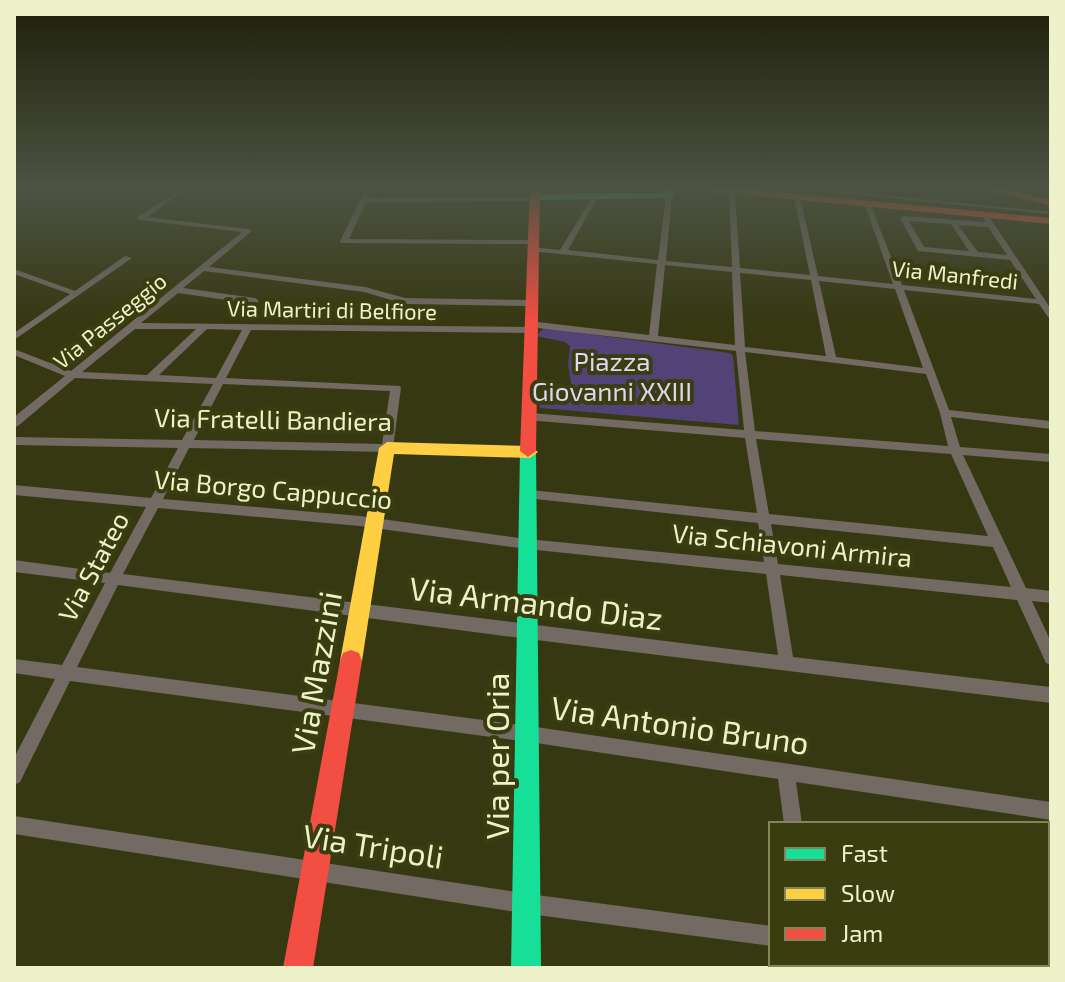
<svg xmlns="http://www.w3.org/2000/svg" width="1065" height="982" viewBox="0 0 1065 982" font-family="'Exo 2',sans-serif">
	<style>
		.green { fill: #524376 }
		.lines { fill: none; stroke-linecap: round; stroke-linejoin: round }
		.street { fill: #726a63; fill-rule: evenodd }
		.fast { fill: #16e098; fill-rule: evenodd }
		.slow { fill: #ffcf43; fill-rule: evenodd }
		.jam { fill: #f24e42; fill-rule: evenodd }
		.rail { stroke: #767361; stroke-width: 2 }
		.labels { text-anchor: middle; stroke-width: 8; stroke-linejoin: round; paint-order: stroke }
		.far-street-label { font-size: 22px; fill: #edf2c9; stroke: #3a3d0f }
		.park-label { font-size: 26px; fill: #dcd8ef; stroke: #3a3d0f }
		.street-label { font-size: 26px; fill: #edf2c9; stroke: #3a3d0f }
		.near-street-label { font-size: 32px; fill: #edf2c9; stroke: #3a3d0f }
	</style>
	<rect width="100%" height="100%" fill="#363811"/>
	<path class="green" d="M544,328L730,353L733,356L739,425L540,408L538,402C550,396 564,403 573,395L568,365L570,346L565,342L536,336Z"/>
	<g class="lines">
		<path class="street" d="M185,186H192L147,217L248,229L252,231L209,267L365,287L405,298L530,300L534,303L530,306L405,304L364,292L204,271L183,288L255,298L259,301L255,304L178,293L141,323L529,327L534,330L529,333L251,330L226,378L400,386L401,388L393,448L387,452L189,448L163,499L360,516L527,539L764,562L758,523L526,498L524,495L526,492L530,490L757,513L745,438L526,420L525,417L526,414L530,413L744,430L736,351L529,327L525,324L529,321L649,335L657,264L531,251L527,249L531,247L560,250L592,197L595,195L598,197L568,250L658,260L666,196L669,194L672,196L666,261L732,267L729,192L732,190L735,192L740,268L810,275L794,197L797,195L800,197L818,276L893,284L864,203L867,201L870,203L902,285L1036,299L1010,260L918,251L900,218L904,216L985,222L984,218H990L1051,309V318L1048,317L1039,304L904,290L949,410L1051,421V429L951,417L960,447L1051,454V462L963,455L1026,588L1051,591V603L1032,601L1051,642V665L1046,663L1017,600L780,575L793,657L1051,687V703L528,639L118,585L77,667L529,726L1051,802V820L796,782L802,824H784L778,779L529,742L70,681L20,782L14,785V758L55,679L14,673V659L62,665L105,583L14,572V560L110,573L146,507L14,495V485L151,498L178,448L14,445V437L182,440L213,384L75,378L18,426L14,427V417L65,376L14,355V349L71,371L242,232L140,220L136,218ZM909,221L951,224L969,251L924,247ZM958,225L988,227L1007,255L978,252ZM665,265L732,272L735,345L658,336ZM740,273L811,280L826,356L745,347ZM819,281L895,289L923,368L836,357ZM135,329H196L147,375L82,372ZM207,329L242,330L216,378L159,375ZM745,352L926,374L940,413L948,446L755,431ZM223,384L390,391L382,444L194,440ZM756,439L951,454L988,536L769,514ZM158,508L360,526L527,549L766,574L778,655L123,574ZM771,524L993,547L1011,587L778,564Z
			M367,186H373L368,198L534,197L537,199L534,201L366,202L349,239L531,240L535,242L531,244L341,243L340,241Z
			M125,256L132,258L14,340V333L70,294L14,274V269L75,291Z
			M14,816L529,894L771,926V946L529,914L14,834Z
			M803,964H823L824,968H804Z
			M941,964H984L985,968H942Z"/>
		<path class="fast" d="M667,186H677L673,198L534,200L529,197L534,194L665,193Z
			M528,445L536,451L541,968H511L520,451Z"/>
		<path class="slow" d="M387,442L530,446L538,452L530,458L394,454L362,661L359,669L351,672L343,669L340,661L379,448Z"/>
		<path class="jam" d="M530,186H540L536,451L528,457L520,451Z
			M679,186H711L1051,218V224L684,189Z
			M973,186H989L1051,200V206Z
			M351,650L359,653L362,661L313,968H283L340,661L343,653Z"/>
		<path class="rail" d="M780,186L1051,213"/>
	</g>
	<linearGradient id="sky" x2="0" y2="1"><stop stop-color="#1e1f09"/><stop offset="0.58" stop-color="#4c5343"/><stop offset="1" stop-color="#4c5343" stop-opacity="0"/></linearGradient>
	<rect width="1065" height="323" fill="url(#sky)"/>
	<g class="labels">
		<g class="far-street-label">
			<text transform="translate(955 275) rotate(6)" y="8">Via Manfredi</text>
			<text transform="translate(332 310) rotate(1)" y="8">Via Martiri di Belfiore</text>
			<text transform="translate(110 321) rotate(-39)" y="8">Via Passeggio</text>
		</g>
		<g class="park-label">
			<text x="612" y="371">Piazza<tspan x="612" dy="30">Giovanni XXIII</tspan></text>
		</g>
		<g class="street-label">
			<text transform="translate(273 420) rotate(1)" y="9">Via Fratelli Bandiera</text>
			<text transform="translate(273 490) rotate(5)" y="9">Via Borgo Cappuccio</text>
			<text transform="translate(792 546) rotate(6)" y="9">Via Schiavoni Armira</text>
			<text transform="translate(94 567) rotate(-62)" y="9">Via Stateo</text>
		</g>
		<g class="near-street-label">
			<text transform="translate(536 604) rotate(7)" y="11">Via Armando Diaz</text>
			<text transform="translate(317 673) rotate(-80)" y="11">Via Mazzini</text>
			<text transform="translate(680 726) rotate(8)" y="11">Via Antonio Bruno</text>
			<text transform="translate(498 756) rotate(-90)" y="11">Via per Oria</text>
			<text transform="translate(373 847) rotate(9)" y="11">Via Tripoli</text>
		</g>
	</g>
	<rect width="1065" height="982" fill="none" stroke="#edf2c9" stroke-width="32"/>
	<rect x="769" y="822" width="280" height="144" fill="#3a3d0f" stroke="#828559" stroke-width="2"/>
	<rect x="785" y="848" width="40" height="12" fill="#16e098" stroke="#828559" stroke-width="2"/>
	<text x="841" y="862" font-size="24" fill="#edf2c9">Fast</text>
	<rect x="785" y="888" width="40" height="12" fill="#ffcf43" stroke="#828559" stroke-width="2"/>
	<text x="841" y="902" font-size="24" fill="#edf2c9">Slow</text>
	<rect x="785" y="928" width="40" height="12" fill="#f24e42" stroke="#828559" stroke-width="2"/>
	<text x="841" y="942" font-size="24" fill="#edf2c9">Jam</text>
</svg>
